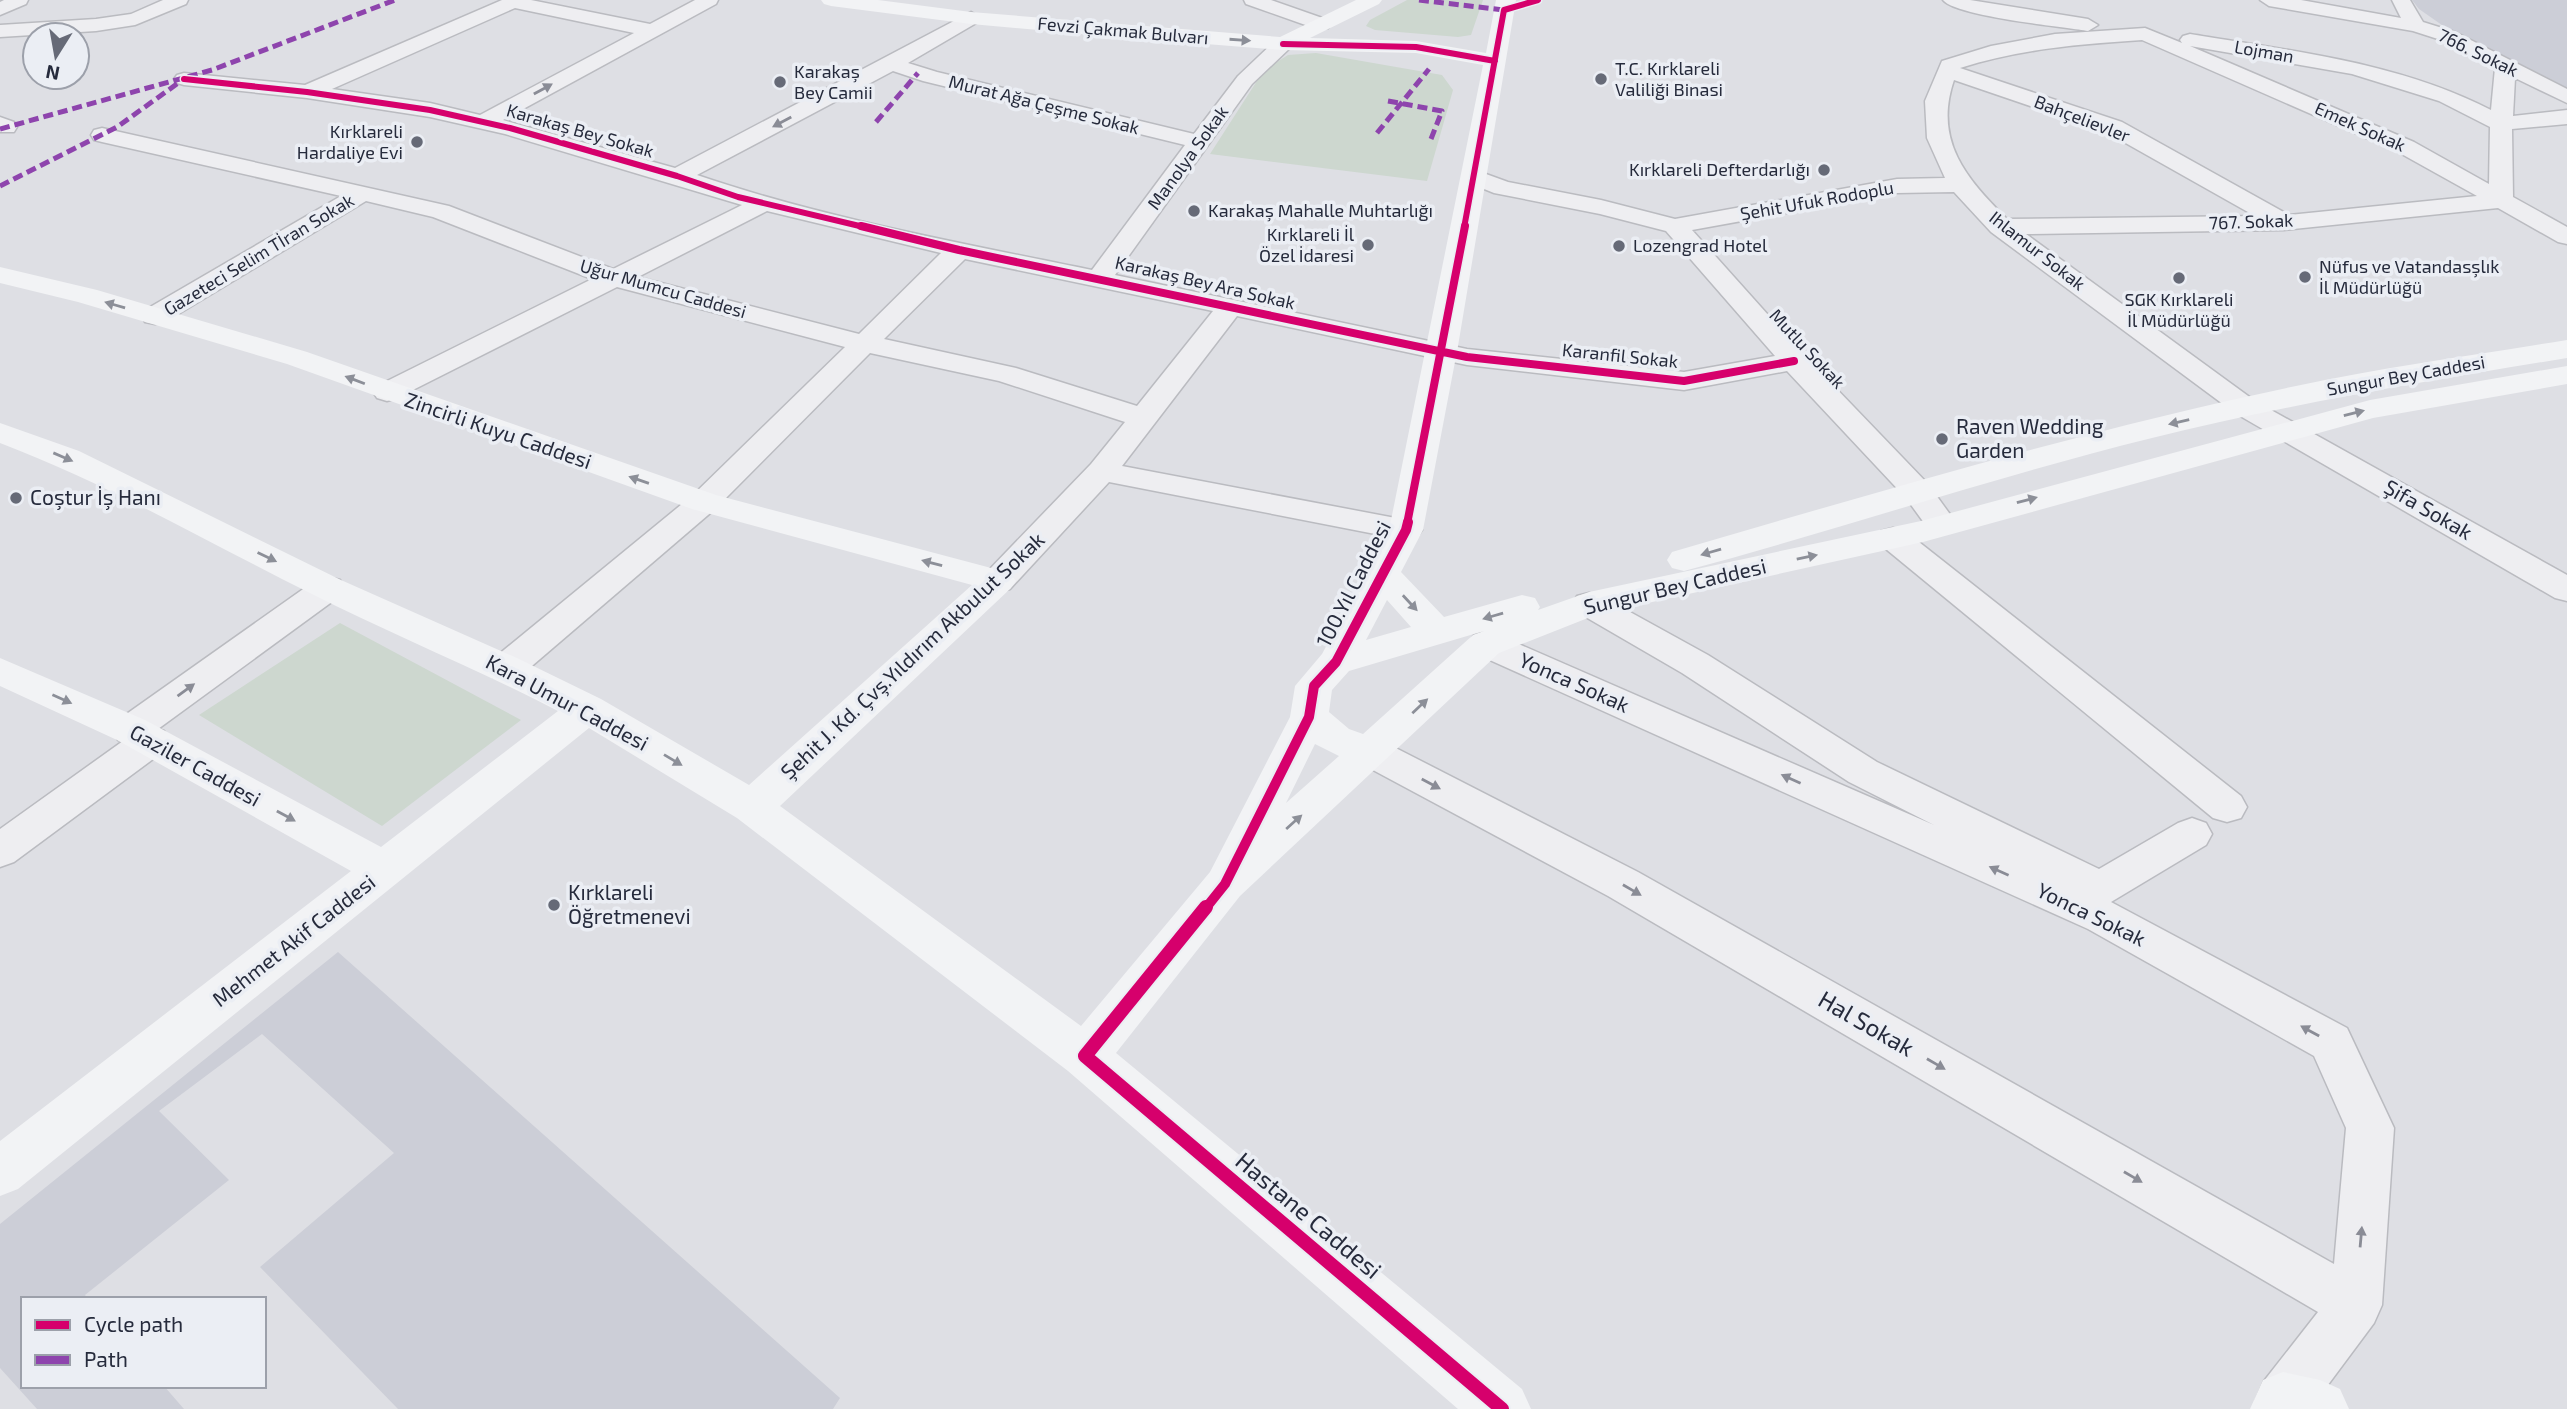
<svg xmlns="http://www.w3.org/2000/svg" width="2567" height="1409" viewBox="0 0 2567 1409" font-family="'Exo 2',sans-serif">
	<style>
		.built { fill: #ccced7 }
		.green { fill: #cdd7cf }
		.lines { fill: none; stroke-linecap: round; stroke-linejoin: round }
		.street-casing { stroke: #babbc0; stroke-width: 3 }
		.street { fill: #eeeef1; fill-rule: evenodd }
		.secondary { fill: #f2f3f5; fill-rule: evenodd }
		.quiet { stroke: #8e44ad; stroke-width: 5; stroke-dasharray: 10 5; stroke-linecap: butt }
		.cycleway-far3-casing { stroke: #ebeef4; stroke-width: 9 }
		.cycleway-far2-casing { stroke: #ebeef4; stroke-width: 11 }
		.cycleway-far1-casing { stroke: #ebeef4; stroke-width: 15 }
		.cycleway-casing { stroke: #ebeef4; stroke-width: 18 }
		.cycleway-far3 { stroke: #d6006c; stroke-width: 6 }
		.cycleway-far2 { stroke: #d6006c; stroke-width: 8 }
		.cycleway-far1 { stroke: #d6006c; stroke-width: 10 }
		.cycleway { stroke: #d6006c; stroke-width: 14 }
		.oneway { fill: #8c8f98 }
		.oneway2 { fill: #8a8c96 }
		.poi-dot { fill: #666a77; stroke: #ebeef4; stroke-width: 2.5 }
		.labels { text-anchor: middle; stroke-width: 7; stroke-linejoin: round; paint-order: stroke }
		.far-street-label { font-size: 18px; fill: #262b3c; stroke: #ebeef4 }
		.far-poi-label { font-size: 18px; fill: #262b3c; stroke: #ebeef4; text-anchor: start }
		.poi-label { font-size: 21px; fill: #262b3c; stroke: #ebeef4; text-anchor: start }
		.street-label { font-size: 21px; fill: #262b3c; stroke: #ebeef4 }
		.near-street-label { font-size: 24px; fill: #262b3c; stroke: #ebeef4 }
	</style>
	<rect width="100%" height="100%" fill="#dedfe4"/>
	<path class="built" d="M2412,0H2567V96L2482,53L2419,9Z
		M338,952L840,1398L833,1409H398L260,1267L394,1153L262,1034L159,1111L229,1180L85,1295L88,1299H23V1386H164L184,1409H37L0,1368V1224Z"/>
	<path class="green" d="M1407,0H1483L1471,35L1458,37L1375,30L1366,26L1370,20Z
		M1316,53L1442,75L1453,90L1427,181L1210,154L1264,70L1288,55Z
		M340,623L521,720L382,826L199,715Z"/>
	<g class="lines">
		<g class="street-casing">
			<path id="street" d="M4,0H28L26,4L0,15V2Z
				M163,0H188L186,4L135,25L96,31L0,37V25L96,19L131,14Z
				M502,0H531L650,24L695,0H718L716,4L503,120L675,168L971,12L981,18L978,22L908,63L937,72L1194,134L1238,76L1276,40H1290L1293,44L1290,48L1252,84L1115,275L1467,349L1684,372L1775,356L1666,231L1600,214L1494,193L1467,182L1463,177L1467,172L1475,170L1508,182L1601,200L1675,219L1897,179L1945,178L1927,138L1925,101L1942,61L1991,46L2055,34L2145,28L2182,43L2180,40L2183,36L2190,34C2292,51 2398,62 2491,110L2495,68L2441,40L2413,31L2269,6L2260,0H2301L2401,18L2392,0H2410L2423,22L2455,32L2567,89V103L2515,78L2513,116L2567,110V124L2512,129L2513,197L2567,227V244L2558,242L2498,208L2284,230L2026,234L2255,401L2567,575V601L2555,598L2235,413L1991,232L1954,192L1897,193L1692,230L1804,355L1928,484L1957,524L1952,531L1941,534L1930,531L1906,498L1787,371L1684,390L1467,365L1237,316L1122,466L1406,520L1417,523L1422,530L1417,537L1406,540L1109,482L1010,589L998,592L986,589L981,581L986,573L1091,464L1125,422L999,381L870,353L715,509L519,677L506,681L493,677L488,668L493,659L693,495L845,347L617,287L397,398L387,401L377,398L373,392L377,386L592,279L433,217L366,201L165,322L155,324L145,322L142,316L145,310L341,196L102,142L94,140L91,135L94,130L102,128L449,206L613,269L742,205L505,134L430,117L307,98L184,85L177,83L174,79L177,75L184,73L305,85ZM515,8L634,33L480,115L430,103L332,89ZM2142,40L2398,152L2477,196L2289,215L2122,122L1960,68C2020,49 2080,44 2142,40ZM2190,46L2352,74L2439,101L2490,127L2489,184L2414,142ZM893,71L923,81L1185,145L1092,270C961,243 823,218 697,175ZM1954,80L2106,132L2255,216L2007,219C1967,179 1933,141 1954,80ZM767,211L941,253L859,334L638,277ZM965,259L1213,311L1137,406L1016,368L884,339Z
				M1244,0H1271L1328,20L1331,24L1328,28H1314L1246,4Z
				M1943,0H1970L2088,19L2098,25L2088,31C2063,27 1955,16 1943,0Z
				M0,117L14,122L17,127L14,132H0Z
				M1893,528L1905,531L2241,796L2247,807L2241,818L2227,822L2213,818L1881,545L1877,538L1881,531Z
				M328,577L340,580L345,588L340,596L158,729L164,731L170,741L164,751L14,862L0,867V829L123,741L118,740L112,730L118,720L316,580Z
				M1589,593L1601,596L1708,655L1877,762L2099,869L2178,823L2192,818L2206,823L2212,834L2206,845L2111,902L2347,1028L2394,1128L2382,1305L2374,1323L2310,1409H2260L2256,1400L2264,1381L2318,1312L1608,896L1358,762L1352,752L1358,742L1371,738L1384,742L1638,872L2334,1264L2346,1128L2314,1056L2088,929L1474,653L1468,644L1474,635L1486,632L1498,635L1934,825L1849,782L1682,673L1577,612L1572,604L1577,596Z"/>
		</g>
		<use href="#street" class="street"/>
		<path class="secondary" d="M821,0H878L971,12L1280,37L1356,0H1382L1379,4L1310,38L1416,41L1486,53L1496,0H1516L1458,346L1423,530L1401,572L1444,617L1522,595L1535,598L1540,607L1538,610L1589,592L1921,521L2370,400L2567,366V384L2373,418L1923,542L1598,614L1499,653L1240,896L1116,1053L1522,1389L1531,1409H1458L1068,1071L737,818L589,728L18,1189L0,1196V1141L351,871L117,740L0,686V658L145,720L381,847L558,711C477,669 393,635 312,594C209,543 108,484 0,443V423L79,451L341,580L519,659L601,699L749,785L972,585L692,509L287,364L78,302L0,283V267L97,290L307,352L716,495L1010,573L1016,581L1010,589L780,806L1081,1026L1210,872L1290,717L1295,686L1322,654L1389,530L1483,65L1416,53L1283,50L1105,36L971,24L831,6L824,4ZM1387,600L1411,627L1366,640ZM1484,631L1473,635L1363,734L1349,729L1329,712L1332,690L1349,671ZM1315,744L1339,756L1286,803Z
			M2567,340V358C2427,381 2289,404 2152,438C1994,477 1841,529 1684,571L1672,568L1667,560L1672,552C1878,492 2085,430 2296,386C2385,367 2476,355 2567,340Z
			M2283,1372L2320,1380L2340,1389L2349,1409H2250L2263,1380Z"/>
		<path class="quiet" d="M1419,0L1504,10L1511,8
			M1388,101L1442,111L1431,139
			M876,122L918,73
			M0,129L212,70L395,0
			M1377,133L1429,69
			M0,186L117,127L181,81"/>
		<g class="cycleway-far3-casing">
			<path id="cycleway-far3" d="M1283,44L1416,47L1495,61
				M184,79L307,92L430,110L510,128L677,176L738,197L868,228
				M1464,228L1504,10L1538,0"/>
		</g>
		<g class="cycleway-far2-casing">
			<path id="cycleway-far2" d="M861,226L959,250L1467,357L1684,381L1794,361
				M1407,524L1465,226"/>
		</g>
		<g class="cycleway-far1-casing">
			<path id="cycleway-far1" d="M1205,909L1225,884L1309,717L1314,686L1336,662L1406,530L1408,522"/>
		</g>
		<g class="cycleway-casing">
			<path id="cycleway" d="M1206,907L1085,1056L1502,1409"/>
		</g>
		<use href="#cycleway-far3" class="cycleway-far3"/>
		<use href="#cycleway-far2" class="cycleway-far2"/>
		<use href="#cycleway-far1" class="cycleway-far1"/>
		<use href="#cycleway" class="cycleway"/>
	</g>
	<defs><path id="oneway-solid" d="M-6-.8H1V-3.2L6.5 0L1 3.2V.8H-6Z" transform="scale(1.75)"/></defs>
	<g class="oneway">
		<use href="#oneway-solid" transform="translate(1240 40) rotate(4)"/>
		<use href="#oneway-solid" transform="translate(115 305) rotate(-164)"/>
		<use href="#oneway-solid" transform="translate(355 380) rotate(-159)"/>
		<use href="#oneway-solid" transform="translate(2354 413) rotate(-14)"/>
		<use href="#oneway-solid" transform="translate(2179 422) rotate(167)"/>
		<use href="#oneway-solid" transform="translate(63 457) rotate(23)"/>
		<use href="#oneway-solid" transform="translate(639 480) rotate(-161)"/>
		<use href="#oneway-solid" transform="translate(2027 500) rotate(-15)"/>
		<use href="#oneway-solid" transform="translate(1711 552) rotate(164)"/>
		<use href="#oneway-solid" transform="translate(267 557) rotate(26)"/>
		<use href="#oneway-solid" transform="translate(1807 557) rotate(-12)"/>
		<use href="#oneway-solid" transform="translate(932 563) rotate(-165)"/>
		<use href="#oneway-solid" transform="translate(1410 603) rotate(47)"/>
		<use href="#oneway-solid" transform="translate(1493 616) rotate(164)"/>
		<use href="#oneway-solid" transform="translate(62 699) rotate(24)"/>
		<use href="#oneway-solid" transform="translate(1420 706) rotate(-43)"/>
		<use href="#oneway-solid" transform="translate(673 760) rotate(31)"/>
		<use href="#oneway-solid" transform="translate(286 816) rotate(29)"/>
		<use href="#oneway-solid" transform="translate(1294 822) rotate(-42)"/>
	</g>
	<g class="oneway2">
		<use href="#oneway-solid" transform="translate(543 89) rotate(-29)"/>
		<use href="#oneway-solid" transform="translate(782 122) rotate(152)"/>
		<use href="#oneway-solid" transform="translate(186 690) rotate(-36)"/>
		<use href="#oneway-solid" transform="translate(1791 779) rotate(-156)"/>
		<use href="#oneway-solid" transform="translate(1431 784) rotate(28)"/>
		<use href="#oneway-solid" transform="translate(1999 871) rotate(-156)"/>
		<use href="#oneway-solid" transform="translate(1632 890) rotate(30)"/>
		<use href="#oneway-solid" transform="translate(2310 1031) rotate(-151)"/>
		<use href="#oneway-solid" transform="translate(1936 1064) rotate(30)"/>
		<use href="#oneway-solid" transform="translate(2133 1177) rotate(30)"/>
		<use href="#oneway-solid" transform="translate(2361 1237) rotate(-85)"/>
	</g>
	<g class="poi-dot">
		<circle cx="1601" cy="79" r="7"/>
		<circle cx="780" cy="82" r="7"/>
		<circle cx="417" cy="142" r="7"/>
		<circle cx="1824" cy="170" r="7"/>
		<circle cx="1194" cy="211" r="7"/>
		<circle cx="1368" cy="245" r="7"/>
		<circle cx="1619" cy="246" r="7"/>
		<circle cx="2305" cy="277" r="7"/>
		<circle cx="2179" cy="278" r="7"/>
		<circle cx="1942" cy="439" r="7"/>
		<circle cx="16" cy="498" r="7"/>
		<circle cx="554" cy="905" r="7"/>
	</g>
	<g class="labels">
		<g class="far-street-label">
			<text transform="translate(1123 31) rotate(5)" y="6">Fevzi Çakmak Bulvarı</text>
			<text transform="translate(2264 52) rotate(10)" y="6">Lojman</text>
			<text transform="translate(2478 53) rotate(26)" y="6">766. Sokak</text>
			<text transform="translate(1044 105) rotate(14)" y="6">Murat Ağa Çeşme Sokak</text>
			<text transform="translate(2082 119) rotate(21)" y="6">Bahçelievler</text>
			<text transform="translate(2360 127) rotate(24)" y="6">Emek Sokak</text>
			<text transform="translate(580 131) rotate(16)" y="6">Karakaş Bey Sokak</text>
			<text transform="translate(1188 158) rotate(-54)" y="6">Manolya Sokak</text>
			<text transform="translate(1817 201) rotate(-10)" y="6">Şehit Ufuk Rodoplu</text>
			<text transform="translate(2251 222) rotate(-2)" y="6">767. Sokak</text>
			<text transform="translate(2037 251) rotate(38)" y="6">Ihlamur Sokak</text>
			<text transform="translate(259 255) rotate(-31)" y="6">Gazeteci Selim Tİran Sokak</text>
			<text transform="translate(1205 283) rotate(13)" y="6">Karakaş Bey Ara Sokak</text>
			<text transform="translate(663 289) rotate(16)" y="6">Uğur Mumcu Caddesi</text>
			<text transform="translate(1807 349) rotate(47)" y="6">Mutlu Sokak</text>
			<text transform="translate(1620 356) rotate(6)" y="6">Karanfil Sokak</text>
			<text transform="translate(2406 376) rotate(-10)" y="6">Sungur Bey Caddesi</text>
		</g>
		<g class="far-poi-label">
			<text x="1615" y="75">T.C. Kırklareli<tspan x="1615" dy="21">Valiliği Binasi</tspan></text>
			<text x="794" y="78">Karakaş<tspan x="794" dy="21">Bey Camii</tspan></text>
			<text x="403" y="138" text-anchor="end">Kırklareli<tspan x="403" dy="21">Hardaliye Evi</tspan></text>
			<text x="1810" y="176" text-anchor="end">Kırklareli Defterdarlığı</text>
			<text x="1208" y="217">Karakaş Mahalle Muhtarlığı</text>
			<text x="1354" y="241" text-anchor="end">Kırklareli İl<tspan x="1354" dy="21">Özel İdaresi</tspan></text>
			<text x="1633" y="252">Lozengrad Hotel</text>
			<text x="2319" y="273">Nüfus ve Vatandasşlık<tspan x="2319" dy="21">İl Müdürlüğü</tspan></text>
			<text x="2179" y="306" text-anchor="middle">SGK Kırklareli<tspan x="2179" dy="21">İl Müdürlüğü</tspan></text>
		</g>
		<g class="poi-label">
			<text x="1956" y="434">Raven Wedding<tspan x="1956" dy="24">Garden</tspan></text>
			<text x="30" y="505">Coştur İş Hanı</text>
			<text x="568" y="900">Kırklareli<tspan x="568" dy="24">Öğretmenevi</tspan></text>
		</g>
		<g class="street-label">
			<text transform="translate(498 431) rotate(19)" y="7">Zincirli Kuyu Caddesi</text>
			<text transform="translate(2428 510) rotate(30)" y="7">Şifa Sokak</text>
			<text transform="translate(1354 584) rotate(-63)" y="7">100.Yıl Caddesi</text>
			<text transform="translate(1675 587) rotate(-13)" y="7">Sungur Bey Caddesi</text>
			<text transform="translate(913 656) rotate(-43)" y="7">Şehit J. Kd. Çvş.Yıldırım Akbulut Sokak</text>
			<text transform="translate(1574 683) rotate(24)" y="7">Yonca Sokak</text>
			<text transform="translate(567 703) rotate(28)" y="7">Kara Umur Caddesi</text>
			<text transform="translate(195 766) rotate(29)" y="7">Gaziler Caddesi</text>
			<text transform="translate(2091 915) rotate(26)" y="7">Yonca Sokak</text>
			<text transform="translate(294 941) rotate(-38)" y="7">Mehmet Akif Caddesi</text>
		</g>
		<g class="near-street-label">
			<text transform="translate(1866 1024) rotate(30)" y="8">Hal Sokak</text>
			<text transform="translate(1308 1216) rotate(40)" y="8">Hastane Caddesi</text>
		</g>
	</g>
	<rect x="21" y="1297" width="245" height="91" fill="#ebeef4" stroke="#9ca0aa" stroke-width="2"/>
	<rect x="35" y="1320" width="35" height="10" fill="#d6006c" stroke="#9ca0aa" stroke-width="2"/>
	<text x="84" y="1332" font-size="21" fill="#262b3c">Cycle path</text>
	<rect x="35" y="1355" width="35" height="10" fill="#8e44ad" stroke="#9ca0aa" stroke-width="2"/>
	<text x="84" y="1367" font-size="21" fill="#262b3c">Path</text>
	<g transform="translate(56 56) rotate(191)"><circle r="33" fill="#ebeef4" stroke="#9ca0aa" stroke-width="2"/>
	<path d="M0-5L12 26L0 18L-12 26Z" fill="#666a77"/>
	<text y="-10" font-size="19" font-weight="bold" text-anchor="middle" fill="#262b3c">N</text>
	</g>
</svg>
